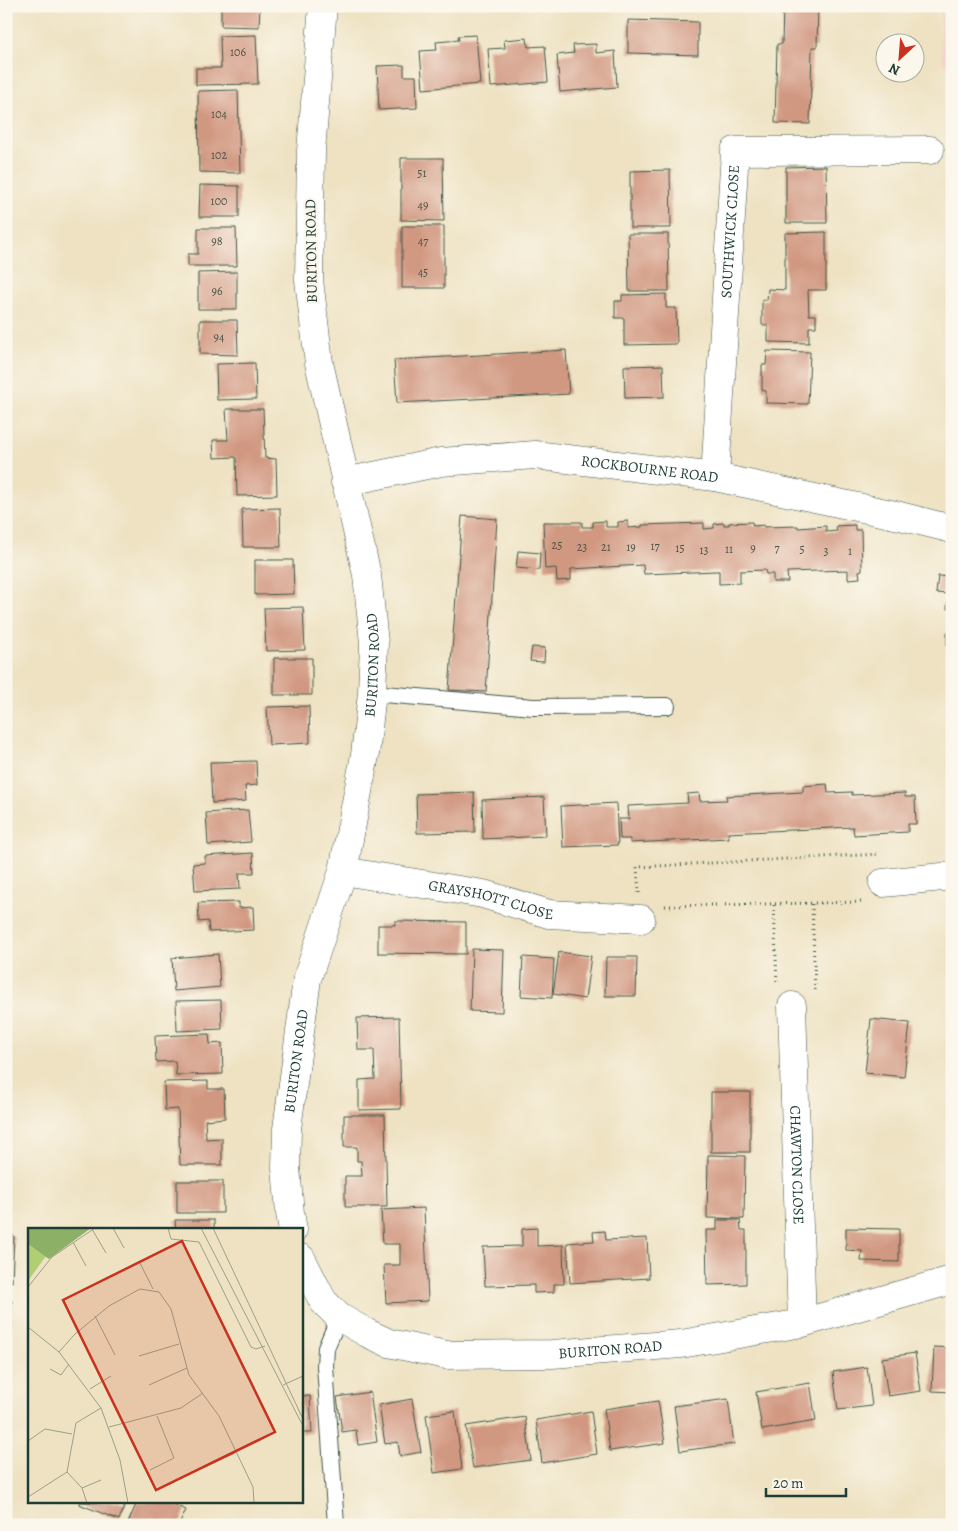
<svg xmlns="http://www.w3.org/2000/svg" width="958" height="1531" viewBox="0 0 958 1531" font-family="Alegreya,serif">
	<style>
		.built { fill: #f7d0ca }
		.building { fill: #d19881 }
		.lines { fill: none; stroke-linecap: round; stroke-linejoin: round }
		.service-casing { stroke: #3e5649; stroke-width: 18 }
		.minor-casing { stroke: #3e5649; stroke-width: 29 }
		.path { stroke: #3e5649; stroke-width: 3; stroke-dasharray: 1 4; stroke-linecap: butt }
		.service { stroke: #fff; stroke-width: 16 }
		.minor { stroke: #fff; stroke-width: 28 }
		.labels { text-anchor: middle; stroke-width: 5; stroke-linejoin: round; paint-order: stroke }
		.number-label { font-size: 12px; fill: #4c5447 }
		.street-label { font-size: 15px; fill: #1f3d34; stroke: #fbf7ec }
		.inset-road { fill: none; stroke: #9ba089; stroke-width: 1 }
		.view { fill: #c8321e; fill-opacity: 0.15; stroke: #c8321e; stroke-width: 2.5 }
		.inset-edge { fill: none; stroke: #1f3d34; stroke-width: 2.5 }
	</style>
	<rect width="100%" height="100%" fill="#fbf7ec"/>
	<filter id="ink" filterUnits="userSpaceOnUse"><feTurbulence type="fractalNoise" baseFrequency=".02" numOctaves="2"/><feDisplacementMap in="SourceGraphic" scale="10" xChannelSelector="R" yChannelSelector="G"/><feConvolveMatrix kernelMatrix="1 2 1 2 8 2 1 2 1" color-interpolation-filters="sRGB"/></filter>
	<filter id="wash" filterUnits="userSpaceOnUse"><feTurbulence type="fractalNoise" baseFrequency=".0096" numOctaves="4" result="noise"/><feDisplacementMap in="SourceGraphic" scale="20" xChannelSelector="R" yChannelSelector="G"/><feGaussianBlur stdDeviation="1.12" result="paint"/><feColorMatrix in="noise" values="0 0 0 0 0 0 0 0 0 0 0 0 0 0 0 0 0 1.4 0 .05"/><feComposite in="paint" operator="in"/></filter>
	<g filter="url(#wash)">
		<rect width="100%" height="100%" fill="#eee2c2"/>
		<path class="built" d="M940,6H952V63H942Z"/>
		<g id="blocks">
			<path class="building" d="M221,6H260L259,27L221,26Z
				M783,6H818L817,47H812L810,124L775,123L777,44H782Z
				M628,20L698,22V55L628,53Z
				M256,35L258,84L196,85V68H221L220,36Z
				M476,35L480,84L423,89L420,51L437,50L436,42L459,40L458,36Z
				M527,38L528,47L545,46L548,82L491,87L488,49L505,48L504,40Z
				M596,44V53L615,51L617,87L560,92L557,55L574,53L573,45Z
				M404,65V76H416L417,108L379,110L377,66Z
				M238,90L240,173L199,172L198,91Z
				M401,158H443L444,221L401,220Z
				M826,166L827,223H786V167Z
				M670,170L671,228H630V171Z
				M200,185L239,186V217H199Z
				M402,226H444V288H402Z
				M198,228H236L237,266H188V254H198Z
				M826,232V290H808L809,315H816V327H809V343L768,342V325H762V300H767L768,289L785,290V233Z
				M628,234H668L669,291H629Z
				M237,272V309H198V273Z
				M666,294V308H676L677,344L624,345V318H615V301H622V295Z
				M200,320H237L238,355L200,354Z
				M566,350L569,394L397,403L394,360Z
				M767,351L810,352L808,404L766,403V391L762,390V365H766Z
				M255,363L256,399L217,400L216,364Z
				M663,365L664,397L625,398L624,366Z
				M226,409H263L265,458L276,459L277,495L237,496L236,457L214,458L213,440H228Z
				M280,508L281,547H243L242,509Z
				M462,516L497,519L486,692L449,690Z
				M606,521V527H618V522L628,521V528L642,527V525L704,523V529L714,528V524L724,523V525H729V523L752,522L753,526L764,525V527L798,526V528L826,526V532L837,531L836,526L855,525V530H861L862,570L859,571L860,578L848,579V570L787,572L788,582H773V574H766L765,570L740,571V583L719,584V571H716L644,574L643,565L571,569V580L557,581L556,568L545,569L543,522H582V527H593V522Z
				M518,551L540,553L539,570L516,568Z
				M255,560H293L294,594L255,595Z
				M938,576L952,577V609H947L948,594L936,593Z
				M303,607L305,650L266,651L264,608Z
				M947,632L952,633V645H947Z
				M532,647L545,648L544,662L530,661Z
				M274,658H312V695H274Z
				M309,706L310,743L269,745L267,707Z
				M256,761L257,785L245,786L246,801L212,803L210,762Z
				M827,784L828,793L852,792V795L905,793V797H915L916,824H908V832L854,835L853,827L728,833L729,838L630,843V839H620L619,819H629L628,806L688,803L687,794L699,793L700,801L727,800L726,796L803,792V786Z
				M474,792L475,832L417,833L416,794Z
				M544,797L546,836L483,839L482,800Z
				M616,803L618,845L563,847L561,806Z
				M248,810L251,842L208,845L206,813Z
				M253,853L254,873H239L240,889L195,891L193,864L205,863V856Z
				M239,902V908L253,907L254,930L209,932L208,921L199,922L198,903Z
				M395,921L466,922V954L378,953V925H395Z
				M472,949L504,950L502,1012L470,1011Z
				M559,952L591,956L585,999L553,994Z
				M218,954L220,987L174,991L172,958Z
				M523,957L554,959L552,998L521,996Z
				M606,957H637L636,996H605Z
				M221,1000L222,1029L177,1031L176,1001Z
				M399,1017L401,1109L359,1110V1080L375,1079L374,1050H358L357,1018Z
				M871,1019L910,1023L904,1077L865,1073Z
				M209,1034L210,1044L222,1043L223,1074L176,1075L175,1061L156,1062L155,1036Z
				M208,1081V1089H224L225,1118L205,1120L206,1139L222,1138V1165H180L178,1109L165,1110L164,1082Z
				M711,1092H750V1152H711Z
				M344,1115H385L387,1207H345V1176H362L361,1161H357V1147H344Z
				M708,1155L745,1156L744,1219L707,1218Z
				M177,1181H223V1213H177Z
				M424,1208L428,1301L386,1303L384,1265H400V1244H383L381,1210Z
				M175,1220H214V1230H176Z
				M717,1220H740L741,1230H746V1284L707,1285L706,1230H717Z
				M537,1228V1246L563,1245L564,1284H554V1292L534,1293V1285L485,1286L483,1247L522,1246V1229Z
				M846,1228L899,1229V1262L861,1261L862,1251L846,1250Z
				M605,1231L606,1240L647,1238L649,1278L570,1283L567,1243L594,1241L593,1232Z
				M6,1235L14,1236L12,1282L6,1281Z
				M6,1301H12L10,1364H6Z
				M934,1347L952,1348V1392L932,1391Z
				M915,1353L921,1391L888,1396L882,1358Z
				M867,1367L872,1406L838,1410L833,1372Z
				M810,1383L816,1421L762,1430L756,1392Z
				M370,1392L377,1442L358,1445L356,1430L342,1432L337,1397Z
				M301,1396H310L312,1433H301Z
				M412,1399L421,1452L400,1456L398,1442L385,1444L379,1405Z
				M728,1399L734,1444L680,1451L674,1406Z
				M658,1401L665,1443L610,1451L604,1409Z
				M455,1411L462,1469L434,1473L426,1415Z
				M591,1411L597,1454L542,1463L536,1420Z
				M525,1417L531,1460L473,1468L466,1426Z
				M79,1502H126L119,1520L79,1504Z
				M137,1502H168L186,1510L179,1525H131L128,1523Z"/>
		</g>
	</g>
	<g filter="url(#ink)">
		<use href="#blocks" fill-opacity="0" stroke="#3e5649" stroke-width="1"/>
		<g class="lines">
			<g class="service-casing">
				<path id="service" d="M372,693L533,707L667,706
					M336,1525L325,1366L326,1348L339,1317"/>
			</g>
			<g class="minor-casing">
				<g id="minor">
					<path id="s1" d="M715,477L735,151L930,150"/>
					<path id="s2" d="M345,482L441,462L535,455L715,477L900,516L952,529"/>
					<path id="s3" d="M343,871L483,894L549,914L641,919"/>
					<path d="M883,883L952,876"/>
					<path id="s4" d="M792,1006L802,1323"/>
					<path id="s5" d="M293,1230L290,1213L286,1168L287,1129L307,979L343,871L365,755L372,693L374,643L367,575L319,363L309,280L311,151L323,6"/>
					<path id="s6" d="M301,1258L323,1301L339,1317L367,1333L389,1343L446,1355L552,1354L681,1344L802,1323L952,1280"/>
				</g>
			</g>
			<path class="path" d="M639,893L637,867L879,854
				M812,904L815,991
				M774,905L777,984
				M665,906L864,902"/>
			<use href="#service" class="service"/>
			<use href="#minor" class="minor"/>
		</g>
	</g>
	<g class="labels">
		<g class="number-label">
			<text x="238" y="56">106</text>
			<text x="219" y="118">104</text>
			<text x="219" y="159">102</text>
			<text x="422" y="177">51</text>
			<text x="219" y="205">100</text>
			<text x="423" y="209">49</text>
			<text x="217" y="245">98</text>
			<text x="423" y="245">47</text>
			<text x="423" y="276">45</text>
			<text x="217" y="295">96</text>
			<text x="219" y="341">94</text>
			<text x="557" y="549">25</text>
			<text x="655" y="550">17</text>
			<text x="582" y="551">23</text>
			<text x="606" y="551">21</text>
			<text x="631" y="551">19</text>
			<text x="680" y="552">15</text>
			<text x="753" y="552">9</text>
			<text x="777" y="552">7</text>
			<text x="729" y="553">11</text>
			<text x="802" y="553">5</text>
			<text x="704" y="554">13</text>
			<text x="826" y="555">3</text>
			<text x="850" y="555">1</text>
		</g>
		<g class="street-label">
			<text dy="5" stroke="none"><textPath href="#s1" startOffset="246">SOUTHWICK CLOSE</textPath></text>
			<text transform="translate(311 251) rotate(-91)" y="5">BURITON ROAD</text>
			<text dy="5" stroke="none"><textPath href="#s2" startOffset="308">ROCKBOURNE ROAD</textPath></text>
			<text dy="5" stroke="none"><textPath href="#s5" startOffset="575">BURITON ROAD</textPath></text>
			<text dy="5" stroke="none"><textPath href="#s3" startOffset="151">GRAYSHOTT CLOSE</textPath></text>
			<text dy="5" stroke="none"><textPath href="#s5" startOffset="170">BURITON ROAD</textPath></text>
			<text dy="5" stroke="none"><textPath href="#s4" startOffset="159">CHAWTON CLOSE</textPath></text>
			<text dy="5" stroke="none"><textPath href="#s6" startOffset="350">BURITON ROAD</textPath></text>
		</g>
	</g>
	<g transform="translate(28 1228)">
		<rect width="275" height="275" fill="#eee2c2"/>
		<path d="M0,16L18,28L0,53Z" fill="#b1ce74"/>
		<path d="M0,0H63L21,31L0,16Z" fill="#8cb166"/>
		<path class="inset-road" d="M85,0L96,20M140,0L143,11L171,14L223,119L228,121L237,118M173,0L275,198M185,0L275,191M64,1L78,25M45,14L58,38M111,33L125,61M0,59L24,29L67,0M67,88L87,127M0,99L31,124L73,180L92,232L100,275M31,124L47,106L81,78L112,61L131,64L143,81L161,147L191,188L225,259L226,275M111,128L151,116M22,141L33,147L41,136M121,157L159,140M255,157L275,148M62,161L83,148M81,199L153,180L175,165M0,213L17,201L44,206M175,240L207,225M122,242L146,230L129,188M39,244L54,260L59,275M54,260L73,252M0,269L39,244L48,195L73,180"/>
		<path class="view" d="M154,13L247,204L128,262L35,72Z"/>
		<rect width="275" height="275" class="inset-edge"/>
	</g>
	<rect width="958" height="1531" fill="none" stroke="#fbf7ec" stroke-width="25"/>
	<g transform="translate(900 58) rotate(206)"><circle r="24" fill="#fbf7ec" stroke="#a3ada2"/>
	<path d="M0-4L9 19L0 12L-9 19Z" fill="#c8321e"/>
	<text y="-8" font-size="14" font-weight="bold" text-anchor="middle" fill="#1f3d34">N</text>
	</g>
	<path d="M766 1488v8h80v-8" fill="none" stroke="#1f3d34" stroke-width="2.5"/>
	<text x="773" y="1488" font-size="15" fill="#1f3d34" stroke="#fbf7ec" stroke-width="4" paint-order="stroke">20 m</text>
</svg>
